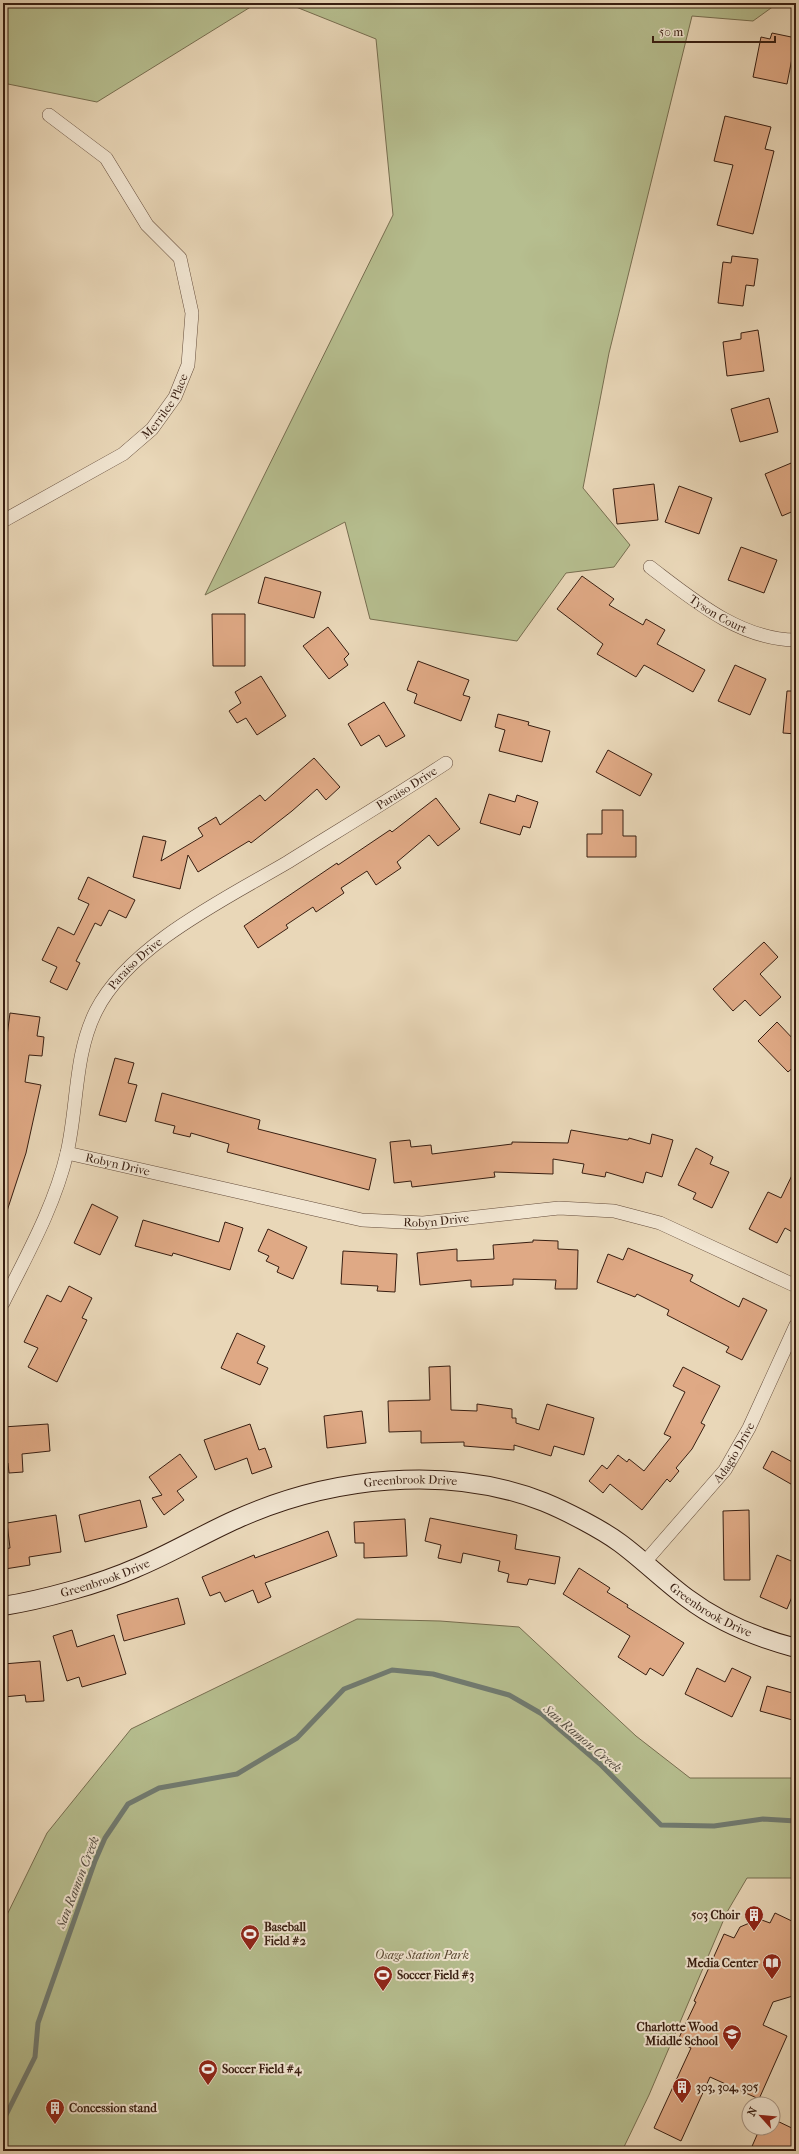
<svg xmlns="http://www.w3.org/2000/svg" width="799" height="2154" font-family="'IM FELL French Canon',serif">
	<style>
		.green { fill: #b6be8f; stroke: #776e50 }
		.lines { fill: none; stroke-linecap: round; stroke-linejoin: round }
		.stream { stroke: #717b71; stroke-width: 5 }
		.building { fill: #dfa985; stroke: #381e11 }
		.street-casing { stroke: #644c3b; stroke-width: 14 }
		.secondary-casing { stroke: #381e11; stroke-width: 20 }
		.street { stroke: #f1e5d1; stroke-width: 13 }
		.secondary { stroke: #f1e5d1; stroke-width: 18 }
		.labels { text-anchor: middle; stroke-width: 4; stroke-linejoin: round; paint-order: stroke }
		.street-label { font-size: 12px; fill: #381e11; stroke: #f1e5d1 }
		.poi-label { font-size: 12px; font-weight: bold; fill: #381e11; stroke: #f1e5d1; text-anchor: start }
		.park-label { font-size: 12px; font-style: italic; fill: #584630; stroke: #f1e5d1 }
		.water-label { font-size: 13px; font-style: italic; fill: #544c41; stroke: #f1e5d1 }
	</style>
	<rect width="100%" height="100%" fill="#e9d7b8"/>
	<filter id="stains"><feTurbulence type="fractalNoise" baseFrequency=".005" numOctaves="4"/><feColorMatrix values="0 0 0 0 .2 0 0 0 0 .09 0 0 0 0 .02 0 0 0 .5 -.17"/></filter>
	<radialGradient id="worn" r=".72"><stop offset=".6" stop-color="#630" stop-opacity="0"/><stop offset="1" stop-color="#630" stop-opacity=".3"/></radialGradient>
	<!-- green -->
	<path class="green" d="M3,3H257L97,102L3,83Z
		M286,3H778L753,21L692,16L609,353L583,488L630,545L614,567L566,573L517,641L370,619L345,522L205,595L393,215L376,39Z
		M357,1619L440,1621L519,1627L636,1736L690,1778H796V1878H747L727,1912L649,2095L622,2151H3V1923L47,1833L131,1729Z"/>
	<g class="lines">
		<!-- stream -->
		<path class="stream" d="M3,2121L35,2057L38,2023L95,1861L105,1838L128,1804L159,1788L237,1774L297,1738L344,1689L392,1670L433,1674L509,1695L542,1714L600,1764L661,1825L714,1826L763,1819L796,1821"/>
	</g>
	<!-- building -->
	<path class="building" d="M772,33L796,38L787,84L753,77L761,37L770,39Z
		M725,116L771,127L765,149L774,151L753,234L717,225L733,165L714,161Z
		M732,256L758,259L754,286L746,285L743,306L718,303L723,262L731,263Z
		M758,330L764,371L727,376L723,342L741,339V333Z
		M769,398L778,432L740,442L731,409Z
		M796,461V510L782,516L765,474Z
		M654,484L658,520L617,524L613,489Z
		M679,486L712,498L699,534L665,522Z
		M741,547L777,560L764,593L728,580Z
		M582,576L614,599L609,605L643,625L646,619L665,630L657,644L705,670L693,692L644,665L636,677L597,654L603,644L557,609Z
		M265,577L321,592L314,618L258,603Z
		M212,614H245V666H213Z
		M328,627L349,654L344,659L348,665L329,679L303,646Z
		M418,661L469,680L463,695L470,697L461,721L414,703L417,694L407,690Z
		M735,665L766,679L750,715L718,701Z
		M261,676L286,716L257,735L246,718L237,723L229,711L241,703L235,692Z
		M787,691H796V734L783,733Z
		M384,702L405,736L386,747L379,735L361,746L348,724Z
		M498,714L529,722L528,725L550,731L542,762L499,751L505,730L495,727Z
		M608,750L652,774L640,796L596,772Z
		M314,758L340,787L326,800L317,789L292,811L251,843L249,841L198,872L188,855L180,889L133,877L143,836L166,841L161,861L203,836L198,828L216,817L220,825L260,795L265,801Z
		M489,794L515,802L517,795L538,802L530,828L523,826L520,835L480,823Z
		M436,798L460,829L438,846L429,835L397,862L401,868L376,885L367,871L341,888L344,893L316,912L313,907L286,925L288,928L258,948L244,926L337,863L338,865L390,830L392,832Z
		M602,810H623V836H636V857H587V834H602Z
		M88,877L135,900L126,918L109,910L101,926L95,923L76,961L80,963L67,990L50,982L57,967L42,960L58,927L74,935L89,904L78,899Z
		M764,942L778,957L760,974L781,997L760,1016L745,1000L733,1011L713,989Z
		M10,1013L40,1017L37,1036L44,1037L42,1056L29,1055L25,1082L41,1085L26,1153L6,1214H3V1067Z
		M777,1022L796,1042V1065L788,1072L758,1041Z
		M115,1058L134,1063L128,1083L137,1085L126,1122L99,1115Z
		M162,1093L260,1120L258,1129L376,1159L369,1190L227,1152L229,1144L191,1133L190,1137L173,1133L175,1126L155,1121Z
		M571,1130L628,1140L629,1138L650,1144L652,1134L673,1140L662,1177L646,1172L643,1183L606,1172L605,1177L582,1173L584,1164L553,1159V1174L494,1172L495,1177L412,1187L411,1181L394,1183L390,1142L410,1140L411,1147L431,1145L432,1154L512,1144V1142L568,1143Z
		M696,1148L713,1157L710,1164L729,1172L712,1208L693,1199L696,1193L678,1185Z
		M796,1167V1234L785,1228L777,1243L749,1229L768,1192L781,1198Z
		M92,1204L118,1217L100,1255L74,1243Z
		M143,1220L219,1242L225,1222L243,1228L230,1270L173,1253L172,1256L135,1246Z
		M268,1229L307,1247L293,1279L277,1272L279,1267L266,1261L269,1256L258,1251Z
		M533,1240L558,1241V1249L578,1250L577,1289H555L556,1280L513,1279V1285L471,1287V1280L420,1285L417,1253L457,1249V1261L494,1259L493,1245L533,1242Z
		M628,1248L693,1275L690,1281L739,1307L743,1298L767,1310L742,1360L726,1352L729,1347L667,1315L669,1310L637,1294L635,1297L597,1282L608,1254L623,1260Z
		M343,1251L397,1254L395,1292L377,1291L378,1286L341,1284Z
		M69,1286L92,1298L82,1318L87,1320L57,1382L28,1367L38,1348L24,1342L47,1295L61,1302Z
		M237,1333L265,1346L257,1363L268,1368L260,1385L221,1368Z
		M450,1366L451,1410L477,1411V1404L512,1409V1418H516V1423L539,1430L547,1404L594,1418L584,1455L554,1446L551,1456L514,1445V1450L464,1446V1442L421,1443V1431L389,1432L388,1401L430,1400L429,1367Z
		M683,1367L720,1386L701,1423L705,1425L692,1449L676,1468L679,1471L670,1482L667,1479L642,1510L610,1484L603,1493L589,1481L602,1465L607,1469L618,1455L627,1462L629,1459L644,1471L671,1437L664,1434L685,1392L673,1386Z
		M362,1411L366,1443L327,1448L324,1416Z
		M48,1424L50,1451L22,1454L23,1472L9,1473L8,1463H3V1427Z
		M250,1424L259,1450L265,1448L272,1467L252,1474L247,1458L215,1470L204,1440Z
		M772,1451L796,1464V1487L763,1468Z
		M180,1454L197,1477L177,1491L184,1500L164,1515L152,1498L162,1495L149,1477Z
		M140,1500L147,1527L85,1542L79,1515Z
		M749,1510L750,1580H724L723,1511Z
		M56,1515L61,1552L29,1557L30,1565L5,1569L3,1549L10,1548L7,1523Z
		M430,1518L517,1535L515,1549L560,1557L555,1584L529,1579L527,1585L507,1582L509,1574L498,1571L500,1561L463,1553L461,1563L438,1558L441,1545L425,1541Z
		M405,1519L407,1556L364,1558V1543H355L354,1522Z
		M328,1531L337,1556L265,1583L271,1597L258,1603L253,1590L225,1602L220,1592L210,1596L202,1577L254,1555L255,1558Z
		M777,1555L796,1563V1587L787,1609L760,1597Z
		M579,1568L610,1588L607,1592L628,1605L627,1607L684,1643L663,1676L650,1668L646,1675L618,1657L630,1636L563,1594Z
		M178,1598L185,1624L124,1641L117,1615Z
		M72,1630L77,1647L114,1635L126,1674L82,1687L79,1677L67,1681L53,1636Z
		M40,1661L44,1701L26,1702L25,1695L3,1697V1664Z
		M697,1668L725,1682L732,1668L751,1677L732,1717L685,1694Z
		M767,1686L796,1694V1721L760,1711Z
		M775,1913L796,1923V1995L773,2002L763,2025L787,2036L759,2099L710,2077L681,2141L654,2128L691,2048L677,2042L696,2002L694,2001L724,1934L734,1938L740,1927L759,1919L770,1923Z
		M773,2119L796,2130V2151H750L760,2128H773Z"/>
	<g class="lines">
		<defs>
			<g id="street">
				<path id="s1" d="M3,521L123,454L152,429L175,397L188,365L192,313L180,258L147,225L106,158L49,115"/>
				<path id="s2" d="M650,567C692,599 740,640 796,640"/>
				<path id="s3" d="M67,1153L362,1220L423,1223L559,1208L614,1211L660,1223L796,1286"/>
				<path id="s4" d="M3,1303C27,1255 55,1205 67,1153C78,1105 74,1055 96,1011C129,945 227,898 288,862C341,829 394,797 446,763"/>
				<path id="s5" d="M644,1563L725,1470L749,1428L796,1325"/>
			</g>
			<g id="secondary">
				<path id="s6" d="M3,1606C42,1600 100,1584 136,1568C170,1554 203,1534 237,1519C330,1477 448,1464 544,1502C566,1511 601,1529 620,1543C643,1560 664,1581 687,1598C719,1622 758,1638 796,1648"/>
			</g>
		</defs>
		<!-- street casing -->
		<use href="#street" class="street-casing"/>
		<!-- secondary casing -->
		<use href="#secondary" class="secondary-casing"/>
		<!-- street -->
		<use href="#street" class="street"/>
		<!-- secondary -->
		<use href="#secondary" class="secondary"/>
	</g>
	<!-- icons -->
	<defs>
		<symbol id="building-pin" viewBox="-11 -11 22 30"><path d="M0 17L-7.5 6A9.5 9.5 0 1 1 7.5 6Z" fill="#8f2418" stroke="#f1e5d1"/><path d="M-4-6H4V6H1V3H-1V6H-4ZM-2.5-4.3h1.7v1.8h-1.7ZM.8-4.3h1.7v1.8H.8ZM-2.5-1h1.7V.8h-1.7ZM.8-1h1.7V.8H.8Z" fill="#fff"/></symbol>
		<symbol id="stadium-pin" viewBox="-11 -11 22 30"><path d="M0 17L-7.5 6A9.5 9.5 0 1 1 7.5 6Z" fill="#8f2418" stroke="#f1e5d1"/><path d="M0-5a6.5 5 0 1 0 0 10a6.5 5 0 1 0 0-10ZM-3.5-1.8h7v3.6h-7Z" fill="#fff"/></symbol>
		<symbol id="library-pin" viewBox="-11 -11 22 30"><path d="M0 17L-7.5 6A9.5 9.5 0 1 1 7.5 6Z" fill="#8f2418" stroke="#f1e5d1"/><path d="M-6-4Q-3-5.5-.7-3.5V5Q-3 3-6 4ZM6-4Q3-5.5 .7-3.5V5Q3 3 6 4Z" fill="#fff"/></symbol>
		<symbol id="school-pin" viewBox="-11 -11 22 30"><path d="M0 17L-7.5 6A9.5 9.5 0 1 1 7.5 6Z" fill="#8f2418" stroke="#f1e5d1"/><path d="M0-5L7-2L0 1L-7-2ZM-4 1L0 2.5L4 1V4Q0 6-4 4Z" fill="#fff"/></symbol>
	</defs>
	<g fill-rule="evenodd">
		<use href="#building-pin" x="743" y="1904" width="22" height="30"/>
		<use href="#stadium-pin" x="239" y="1923" width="22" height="30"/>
		<use href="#library-pin" x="761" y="1952" width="22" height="30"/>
		<use href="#stadium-pin" x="372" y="1964" width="22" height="30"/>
		<use href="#school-pin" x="721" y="2023" width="22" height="30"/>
		<use href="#stadium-pin" x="197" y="2058" width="22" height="30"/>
		<use href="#building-pin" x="671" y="2076" width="22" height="30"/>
		<use href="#building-pin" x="44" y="2097" width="22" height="30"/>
	</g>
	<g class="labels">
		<!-- street labels -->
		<g class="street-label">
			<text dy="4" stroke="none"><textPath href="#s1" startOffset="202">Merrilee Place</textPath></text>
			<text dy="4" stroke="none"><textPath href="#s2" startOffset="83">Tyson Court</textPath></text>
			<text dy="4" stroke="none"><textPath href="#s4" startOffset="695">Paraiso Drive</textPath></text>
			<text dy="4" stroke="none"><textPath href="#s4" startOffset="371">Paraiso Drive</textPath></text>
			<text dy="4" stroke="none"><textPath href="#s3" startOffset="52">Robyn Drive</textPath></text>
			<text dy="4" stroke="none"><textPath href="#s3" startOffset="377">Robyn Drive</textPath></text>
			<text dy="4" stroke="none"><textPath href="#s5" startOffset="143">Adagio Drive</textPath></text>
			<text dy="4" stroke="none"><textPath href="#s6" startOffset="430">Greenbrook Drive</textPath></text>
			<text dy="4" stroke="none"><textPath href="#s6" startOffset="106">Greenbrook Drive</textPath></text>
			<text dy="4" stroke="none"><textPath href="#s6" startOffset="766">Greenbrook Drive</textPath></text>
		</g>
		<!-- poi labels -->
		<g class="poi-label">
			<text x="740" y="1919" text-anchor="end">503 Choir</text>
			<text x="264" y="1931">Baseball<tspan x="264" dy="14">Field #2</tspan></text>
			<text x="758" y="1967" text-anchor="end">Media Center</text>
			<text x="397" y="1979">Soccer Field #3</text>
			<text x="718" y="2031" text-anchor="end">Charlotte Wood<tspan x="718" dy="14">Middle School</tspan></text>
			<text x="222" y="2073">Soccer Field #4</text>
			<text x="696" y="2091">303, 304, 305</text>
			<text x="69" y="2112">Concession stand</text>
		</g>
		<!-- park labels -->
		<g class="park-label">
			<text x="422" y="1959">Osage Station Park</text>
		</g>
		<!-- water labels -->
		<g class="water-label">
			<text transform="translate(583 1738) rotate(40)" y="5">San Ramon Creek</text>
			<text transform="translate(77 1882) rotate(-69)" y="5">San Ramon Creek</text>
		</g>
	</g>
	<!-- margin -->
	<rect width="799" height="2154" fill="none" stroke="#e9d7b8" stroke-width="16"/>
	<rect x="4" y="4" width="791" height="2146" fill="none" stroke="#381e11" stroke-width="2"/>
	<rect x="8" y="8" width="783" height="2138" fill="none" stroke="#381e11"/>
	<!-- north arrow -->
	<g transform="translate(761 2116) rotate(297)"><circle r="19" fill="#f1e5d1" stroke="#a79584"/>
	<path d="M0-3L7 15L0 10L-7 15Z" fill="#8f2418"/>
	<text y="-6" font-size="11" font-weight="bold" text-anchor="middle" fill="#381e11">N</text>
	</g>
	<!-- scale -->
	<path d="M653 36v6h122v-6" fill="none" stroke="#381e11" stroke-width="2"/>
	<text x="659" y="36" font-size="12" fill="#381e11" stroke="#f1e5d1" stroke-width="3" paint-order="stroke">50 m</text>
	<rect width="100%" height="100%" filter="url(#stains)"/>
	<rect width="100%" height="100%" fill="url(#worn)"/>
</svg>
